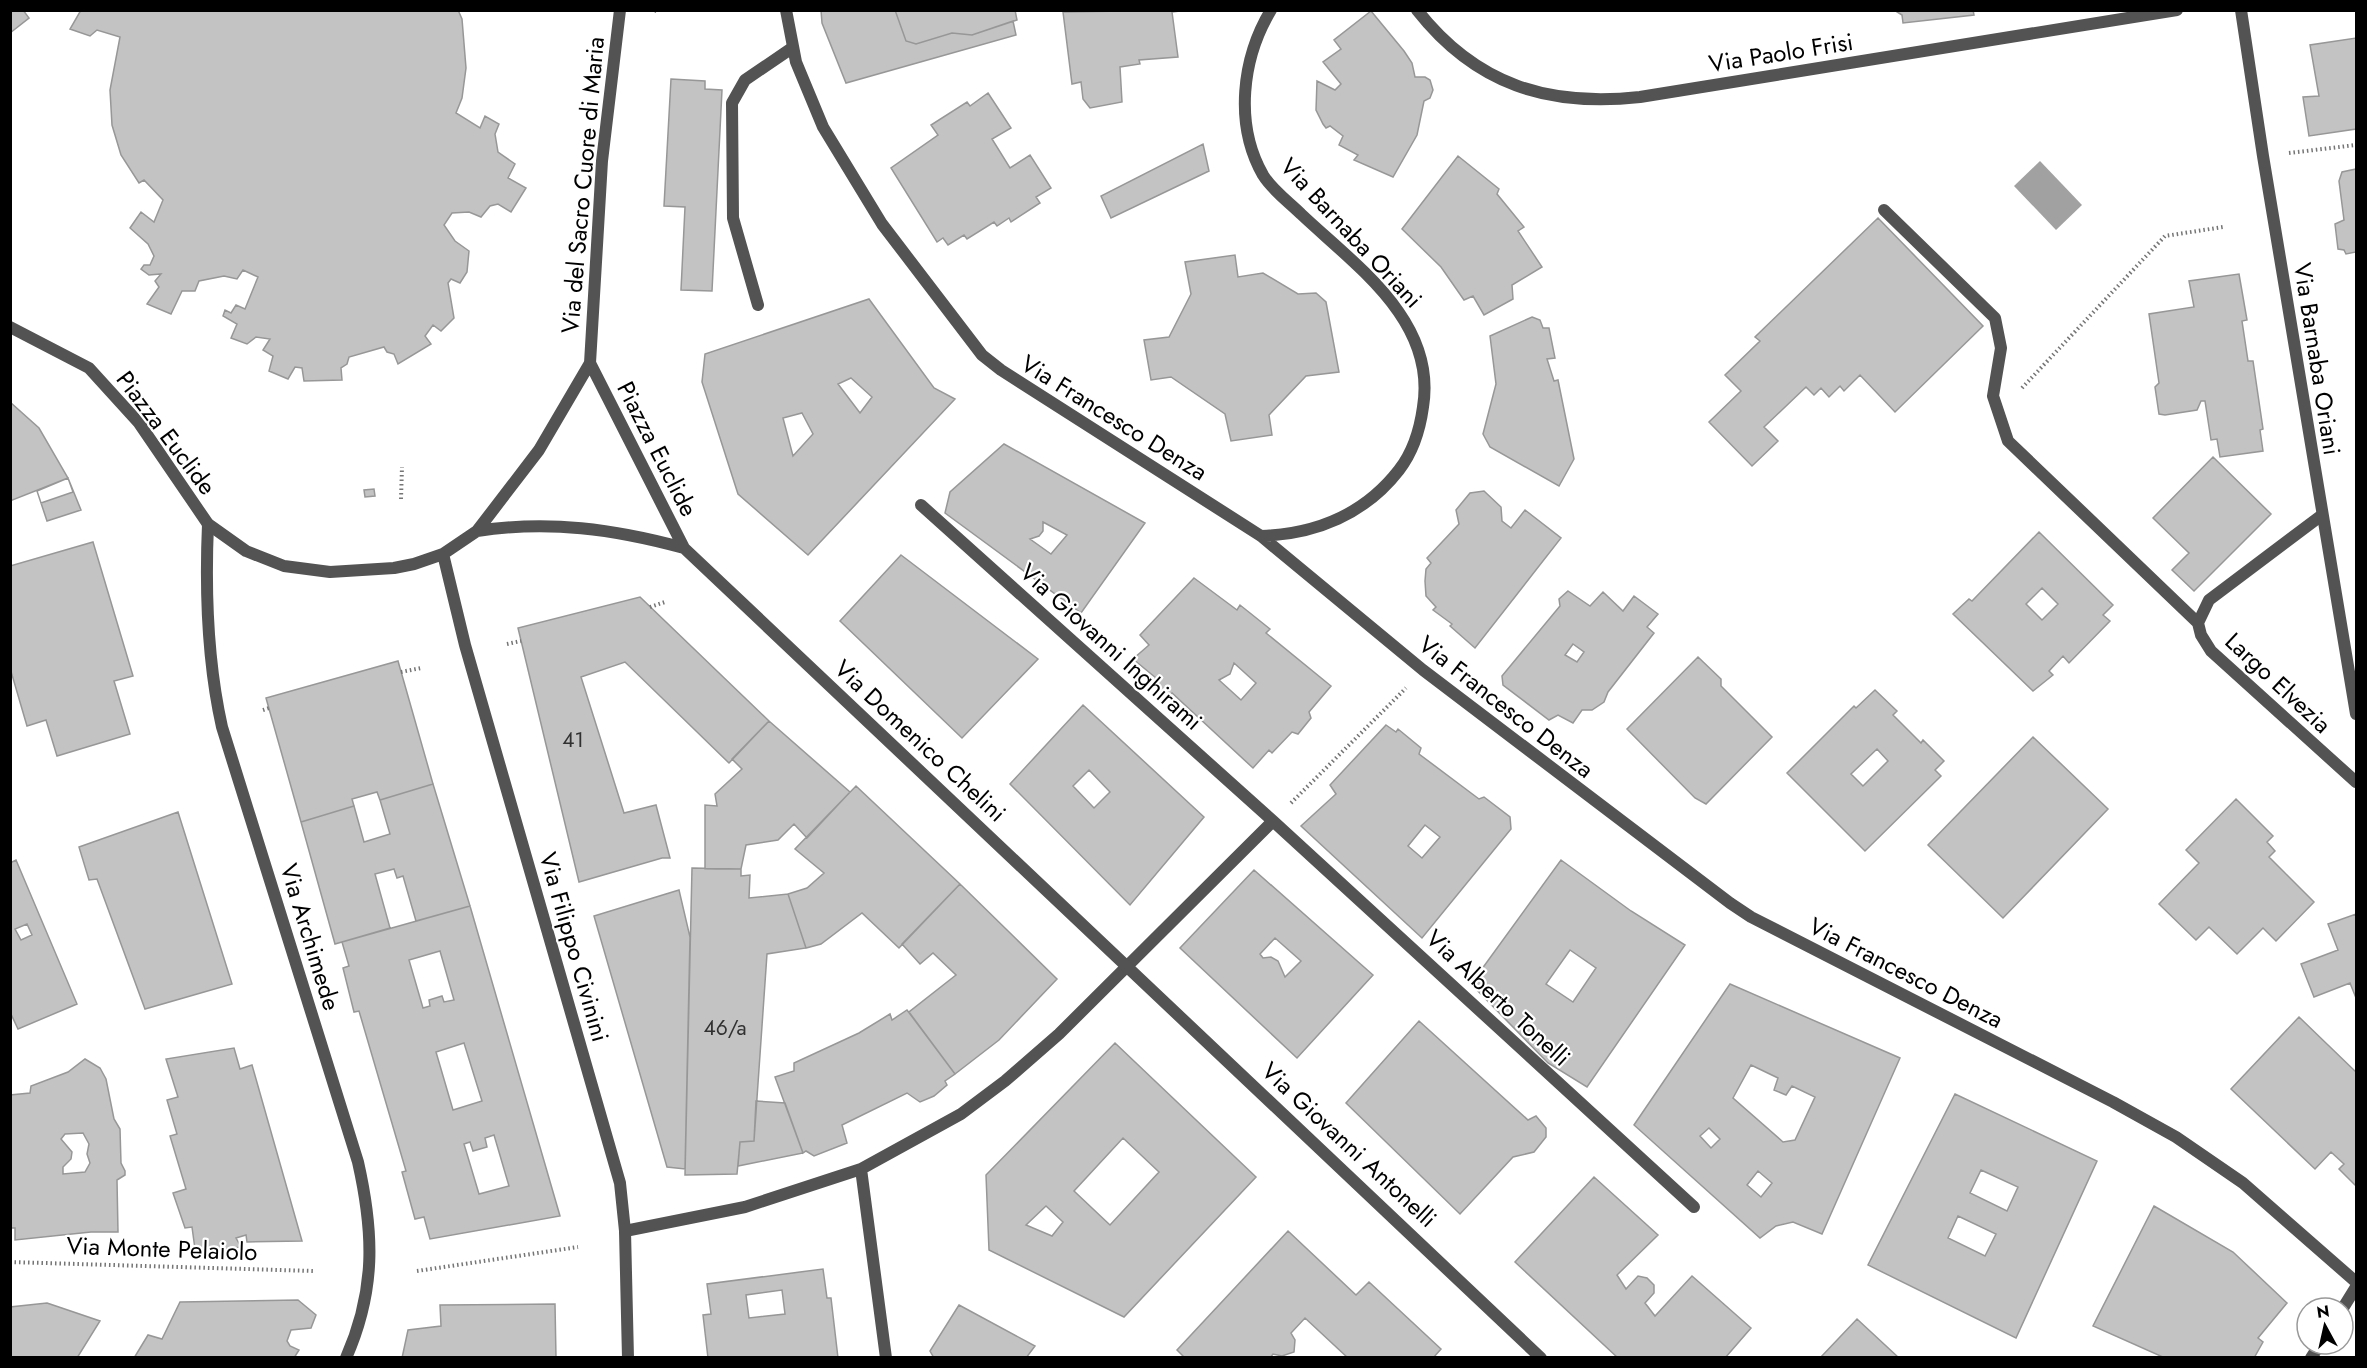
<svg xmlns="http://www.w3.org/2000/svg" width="2367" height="1368" font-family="Jost,sans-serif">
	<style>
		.water { fill: #a1a1a1 }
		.building { fill: #c3c3c3; stroke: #979797; stroke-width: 1.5; fill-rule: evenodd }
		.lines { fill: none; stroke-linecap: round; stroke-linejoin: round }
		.path { stroke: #757575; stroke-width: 4; stroke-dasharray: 1.5 3; stroke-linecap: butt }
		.service { stroke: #535353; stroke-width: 12 }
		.minor { stroke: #535353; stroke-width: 12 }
		.tertiary { stroke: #535353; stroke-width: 12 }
		.labels { text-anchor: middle; stroke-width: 4.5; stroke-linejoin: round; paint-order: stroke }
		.number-label { font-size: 21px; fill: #313131 }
		.street-label { font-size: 24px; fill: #000; stroke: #fff }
	</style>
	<rect width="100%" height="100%" fill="#fff"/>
	<!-- water -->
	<path class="water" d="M2040,161L2082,205L2056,230L2014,186Z"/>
	<!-- building -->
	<path class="building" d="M10,10H23L29,18L10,33Z
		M458,10L462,19L466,68L462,98L456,113L480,128L485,116L499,124L495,134L498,152L515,164L508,178L526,188L511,212L498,204L490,206L481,217L469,212L452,213L444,225L455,241L469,251L467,272L460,283L451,279L448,283L454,318L441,331L433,325L425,336L431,344L398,364L394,354L387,352L384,347L349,357L347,364L341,368L342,380L304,381L302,368L295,367L288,379L269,371L273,356L263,350L270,339L256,337L247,344L231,338L237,324L223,316L225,310L231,313L236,305L245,309L258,277L243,270L237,279L224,276L199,281L195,291H182L171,314L147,304L159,287L155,281L161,274L149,275L141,269L144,265H150L154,256L148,244L130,228L141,212L154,222L163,200L144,180L139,183L121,155L112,125L110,90L120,37L97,30L90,36L70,29L81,10Z
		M821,10H895L906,41L916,44L952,33L972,35L1013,21L1016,35L846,83L822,23Z
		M895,10H1015L1017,20L972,35L952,33L916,44L906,41Z
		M1188,10L1172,12L1178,57L1139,60L1140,64L1120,67L1122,102L1090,108L1083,99L1081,82L1072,84L1063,12Z
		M1894,10H1973L1974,15L1903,23L1902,15Z
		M1371,11L1404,51L1412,63L1415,77H1425L1430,80L1433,90L1430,98L1424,101L1417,135L1393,177L1354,160L1358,155L1339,145L1343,136L1330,126L1326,128L1323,124L1316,110L1317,81L1335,90L1341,84L1323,62L1341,49L1334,40Z
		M2356,38V129L2309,136L2303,97L2319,96L2310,45Z
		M671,79L705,81V89L722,90L712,291L681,290L685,207L664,206Z
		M988,93L1011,128L992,139L1010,168L1030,155L1051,188L1036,197L1040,203L1011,222L1009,218L997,226L994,222L967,239L964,235L948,245L943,238L937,242L891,168L938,135L931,125L967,102L970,106Z
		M1203,144L1209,171L1111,218L1101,196Z
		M1458,156L1499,189L1497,194L1524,227L1518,231L1542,267L1512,285L1513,299L1484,315L1473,296L1464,300L1441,267L1402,229Z
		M2356,169V252L2346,254L2344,250L2338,249L2335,224L2344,220L2339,181L2342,172Z
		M1878,218L1983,326L1895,412L1860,375L1844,391L1840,386L1829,397L1821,388L1814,395L1806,387L1764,427L1778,441L1752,466L1709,422L1741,391L1725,375L1760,341L1755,337Z
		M1235,255L1238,277L1263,273L1298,294L1316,293L1326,302L1339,372L1306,376L1269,415L1272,435L1231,441L1225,414L1171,377L1151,380L1144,340L1169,337L1191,294L1185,262Z
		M2239,274L2247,320L2242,321L2248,361H2253L2263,429L2260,430L2263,451L2220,457L2217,439L2211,440L2205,401H2201L2197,410L2165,415L2159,414L2155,387L2159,383L2149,314L2194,307L2189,281Z
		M869,299L934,388L955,399L808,555L738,494L702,382L705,354ZM851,378L872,397L860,413L838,384ZM802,413L813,434L793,456L783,418Z
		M1532,317L1540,320L1543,328H1549L1555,358L1547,359L1554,381L1558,380L1574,459L1559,486L1490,447L1483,434L1496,384L1490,336Z
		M10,402L39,428L68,478L10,501Z
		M1004,444L1145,523L1081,613L945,513L950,492ZM1043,522L1067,535L1051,554L1030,539L1039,536L1043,531Z
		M2213,457L2271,514L2194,591L2172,570L2189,553L2153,518Z
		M68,478L81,510L47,521L37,491Z
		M68,478L73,492L41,503L37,491Z
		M374,489L375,496L365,497L364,490Z
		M1484,491L1501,507L1502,521L1511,528L1525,510L1561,538L1475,648L1450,626L1452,624L1433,610L1436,607L1426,596L1425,581L1426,569L1431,563L1427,558L1459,524L1456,510L1470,493Z
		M2039,532L2113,605L2103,615L2110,621L2069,663L2063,656L2049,671L2053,675L2033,691L1953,614L1969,599L1972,601ZM2042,588L2058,604L2042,620L2026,604Z
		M93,542L133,676L114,681L130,734L57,756L46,720L27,726L10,668V566Z
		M901,555L1038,659L962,738L840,621Z
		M1194,578L1237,610L1240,605L1270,629L1266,633L1331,686L1309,712L1311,718L1298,734L1292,732L1272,753L1269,750L1253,768L1172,693L1167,697L1151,683L1156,678L1133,659L1149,645L1140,635ZM1234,663L1256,683L1241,700L1219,680L1230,674Z
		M1568,591L1590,606L1603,592L1623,611L1634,596L1658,614L1647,627L1654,633L1608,692L1604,702L1592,710H1582L1573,723L1558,715L1549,720L1503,685L1502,676L1560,606L1559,599ZM1573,644L1584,652L1577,662L1565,655Z
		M640,597L769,721L729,763L625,662L581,677L624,813L656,805L670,858H662L579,882L518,628Z
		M1698,657L1721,679V686L1772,737L1706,804L1695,798L1627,729Z
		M398,661L433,784L380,800L377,792L352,799L354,806L301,822L266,698Z
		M1875,690L1897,711L1893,715L1921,743L1923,740L1944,761L1935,770L1941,776L1865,851L1787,773L1854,706L1856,708ZM1877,749L1888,761L1863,786L1851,774Z
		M1083,705L1204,817L1130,905L1010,784ZM1089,770L1110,792L1094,808L1073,786Z
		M769,721L850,792L807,838L794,824L778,840L746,845L741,869H705V805L717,806L715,794L742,769L732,759Z
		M1386,725L1396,732L1398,729L1421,748L1419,754L1479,799L1484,797L1510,817L1511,829L1422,938L1301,826L1336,794L1330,785ZM1425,825L1440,837L1422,858L1408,846Z
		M2033,737L2108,809L2003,918L1928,845Z
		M433,784L470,906L416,921L403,876L397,878L394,869L375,874L390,928L335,944L301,822L354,806L364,842L390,834L380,800Z
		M856,786L960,884L899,948L862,913L821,944L806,948L788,894L807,888L824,873L795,849Z
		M2236,799L2273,836L2267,842L2275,851L2269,857L2314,902L2276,941L2263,928L2237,954L2209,927L2196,940L2159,904L2199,863L2186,850Z
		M178,812L232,984L145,1009L97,879L89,880L79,847Z
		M16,860L77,1004L18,1029L10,1012V863ZM27,924L32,935L21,940L15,929Z
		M1561,860L1631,911L1685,945L1587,1087L1548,1063L1471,984ZM1570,950L1596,968L1573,1002L1546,984Z
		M692,868L741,869V876L750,875L749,898L788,894L806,948L767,954L754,1141L740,1142L737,1174L685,1175Z
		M1254,870L1373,975L1297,1058L1180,948ZM1275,938L1301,961L1285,977L1278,961L1271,957L1263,958L1260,954Z
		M960,884L1057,979L999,1040L955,1074L909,1012L956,975L933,953L920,964L902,944Z
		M679,890L690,937L685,1169L667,1167L594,916Z
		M470,906L560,1216L430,1239L424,1217L415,1219L402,1172L406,1171L359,1011L354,1012L343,968L349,966L342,942ZM440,951L454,1000L444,1002L442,996L429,1000L430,1006L423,1008L409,960ZM464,1043L482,1101L453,1110L436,1052ZM494,1135L509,1186L479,1194L464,1144L470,1142L473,1151L487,1147L485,1138Z
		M2356,914V998L2350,983L2314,997L2301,964L2338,950L2328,924Z
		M1730,984L1900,1058L1822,1234L1793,1222L1776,1226L1760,1238L1634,1125ZM1751,1065L1778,1078L1774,1090L1786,1095L1792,1086L1815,1097L1795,1140L1783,1142L1733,1098ZM1709,1128L1720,1139L1711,1148L1700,1136ZM1758,1171L1772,1183L1761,1197L1747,1185Z
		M907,1010L955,1074L945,1081L947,1085L934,1096L920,1102L907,1093L842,1125L847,1143L814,1156L806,1151L803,1153L775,1077L794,1071V1063L859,1033L890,1014L892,1020Z
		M2299,1017L2356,1072V1186L2339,1169L2344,1164L2331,1152L2315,1169L2231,1089Z
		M1419,1021L1528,1120L1536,1116L1546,1128V1137L1534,1152L1513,1157L1460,1214L1346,1103Z
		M1115,1043L1256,1177L1124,1317L989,1250L986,1175ZM1123,1138L1159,1172L1110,1225L1074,1191ZM1046,1206L1063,1222L1052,1236L1026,1225Z
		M234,1048L240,1069L252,1065L302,1241L247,1242L246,1235L236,1238L241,1247L221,1250L195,1249L192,1227L185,1228L173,1193L186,1189L170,1136L177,1134L167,1100L178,1097L166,1059Z
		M85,1059L100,1068L106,1079L114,1119L120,1129L121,1163L125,1171V1175L117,1180L118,1232H91L15,1240V1228H10V1095L30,1093L31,1086L68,1072ZM83,1133L89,1144L87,1154L90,1163L85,1172L63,1174V1167L71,1159L72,1152L61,1139L65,1134Z
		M1955,1094L2097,1161L2016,1338L1868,1265ZM1981,1170L2018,1187L2007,1211L1970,1193ZM1958,1216L1996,1234L1985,1256L1948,1238Z
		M756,1101L785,1103L803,1153L738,1166L740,1142L754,1141Z
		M1594,1177L1658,1235L1617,1275L1626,1289L1638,1276L1647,1278L1654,1285V1293L1645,1303L1655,1316L1692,1276L1751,1328L1725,1358H1618L1515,1262Z
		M2154,1206L2233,1252L2287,1303L2258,1338L2263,1342L2254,1358H2165L2093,1326Z
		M1288,1231L1356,1295L1369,1282L1441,1349L1433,1358H1348L1305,1318L1291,1333L1295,1340L1294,1352L1282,1356L1273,1354L1270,1358H1185L1177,1350Z
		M823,1269L827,1298H831L838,1358H708L703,1315L711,1314L707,1284ZM782,1290L785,1314L749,1318L746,1295Z
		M298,1300L316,1315L311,1328L291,1330L287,1341L290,1346L299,1350L294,1358H134L148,1335L162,1339L180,1302Z
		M47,1303L100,1321L77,1358H10V1307Z
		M555,1304L556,1358H402L408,1330L441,1326L440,1305Z
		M959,1305L1035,1346L1026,1358H934L930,1351Z
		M1857,1319L1899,1358H1820Z"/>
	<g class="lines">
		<!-- path -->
		<path class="path" d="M654,12L655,10
			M2289,153L2356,145
			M2022,388L2165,236L2223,227
			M401,499L402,467
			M650,607L665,602
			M507,644L521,641
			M401,672L421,668
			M263,710L269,708
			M1291,803L1406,688
			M10,1262L313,1271
			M417,1271L578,1247"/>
		<!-- service -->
		<path class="service" d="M1884,210L1995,318L2001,348L1993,396L2008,441L2198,623
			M758,305L733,218L732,103L745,80L792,48
			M2322,515L2209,600L2198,623L2201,635L2211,651L2356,782"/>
		<!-- minor -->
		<path class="minor" d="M786,10L796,62L823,127L882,224L982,355L1001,370L1261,536L1423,670L1730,903L1751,917L2113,1102L2176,1137L2243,1183L2356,1282
			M1417,10C1476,85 1548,107 1640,97L2177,10
			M2241,10L2263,156L2356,714
			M921,505L1273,821L1694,1207
			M208,524C205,593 207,660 222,727L358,1162C374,1233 376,1290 346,1358
			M1261,536C1316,534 1365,514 1399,470C1413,452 1420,429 1423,407C1437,321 1356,266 1301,214C1289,202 1272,190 1263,175C1234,124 1242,58 1271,10
			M861,1169L886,1358
			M625,1231L745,1207L861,1169L961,1114L1005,1081L1059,1034L1273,821
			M2343,1308L2356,1287
			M2311,1358L2320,1344"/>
		<!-- tertiary -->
		<path class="tertiary" d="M10,327L89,368L139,423L208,524L246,551L284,566L330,572L394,568L414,564L443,554L477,531L539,450L590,363L602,161L620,10
			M590,363L684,548L1541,1358
			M477,531C549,520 614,529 684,548
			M443,554L465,645L620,1183L625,1231L628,1358"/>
	</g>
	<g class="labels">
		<!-- number labels -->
		<g class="number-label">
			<text x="573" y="747">41</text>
			<text x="725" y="1035">46/a</text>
		</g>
		<!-- street labels -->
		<g class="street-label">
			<text transform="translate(1781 53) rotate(-9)" y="8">Via Paolo Frisi</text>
			<text transform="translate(583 185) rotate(-85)" y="8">Via del Sacro Cuore di Maria</text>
			<text transform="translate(1351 233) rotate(47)" y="8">Via Barnaba Oriani</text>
			<text transform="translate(2317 359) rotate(81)" y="8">Via Barnaba Oriani</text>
			<text transform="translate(1114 418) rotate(32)" y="8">Via Francesco Denza</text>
			<text transform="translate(166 433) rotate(53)" y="8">Piazza Euclide</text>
			<text transform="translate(657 449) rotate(63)" y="8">Piazza Euclide</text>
			<text transform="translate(1111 647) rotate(42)" y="8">Via Giovanni Inghirami</text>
			<text transform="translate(2278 683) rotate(43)" y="8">Largo Elvezia</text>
			<text transform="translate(1506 707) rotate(38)" y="8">Via Francesco Denza</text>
			<text transform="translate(920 741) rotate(43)" y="8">Via Domenico Chelini</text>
			<text transform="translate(310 937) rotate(73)" y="8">Via Archimede</text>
			<text transform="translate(574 947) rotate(74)" y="8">Via Filippo Civinini</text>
			<text transform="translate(1906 973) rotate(27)" y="8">Via Francesco Denza</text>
			<text transform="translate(1498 998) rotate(43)" y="8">Via Alberto Tonelli</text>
			<text transform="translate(1349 1145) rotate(43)" y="8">Via Giovanni Antonelli</text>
			<text transform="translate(162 1249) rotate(2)" y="8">Via Monte Pelaiolo</text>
		</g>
	</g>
	<!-- border -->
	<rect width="2367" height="1368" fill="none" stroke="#000000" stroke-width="24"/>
	<!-- north arrow -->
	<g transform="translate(2325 1326) rotate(352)"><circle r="28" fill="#ffffff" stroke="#999999" stroke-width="1.5"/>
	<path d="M0-4.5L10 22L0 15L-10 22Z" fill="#000000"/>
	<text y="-9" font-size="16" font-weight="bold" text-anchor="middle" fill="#000000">N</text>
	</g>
</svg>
